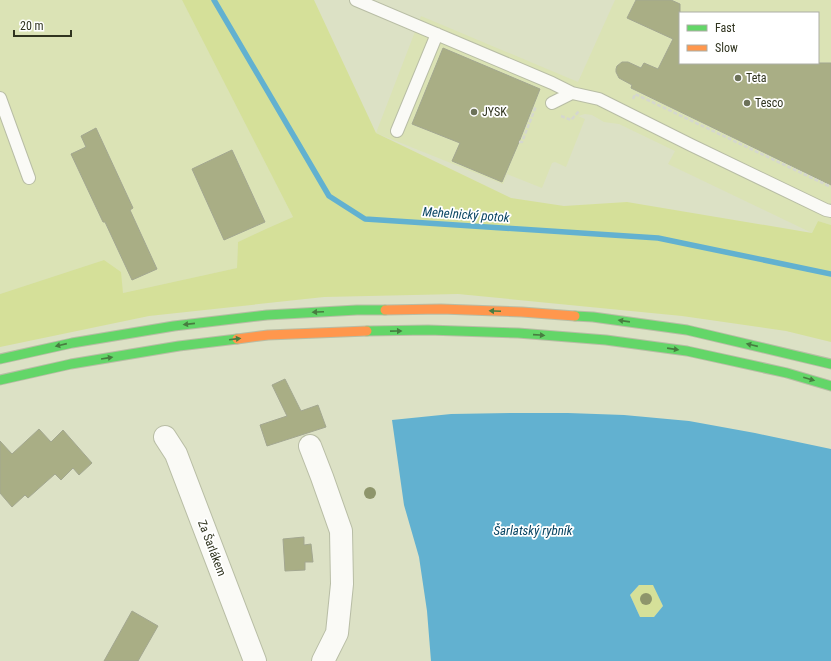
<svg xmlns="http://www.w3.org/2000/svg" width="831" height="661" font-family="'Roboto Condensed',sans-serif">
	<style>
		.built { fill: #dbe3b5; fill-rule: evenodd }
		.green { fill: #d5e099 }
		.water { fill: #62b1d0; fill-rule: evenodd }
		.lines { fill: none; stroke-linecap: round; stroke-linejoin: round }
		.stream { stroke: #62b1d0; stroke-width: 5.5 }
		.building { fill: #a9ae85; stroke: #a3a790 }
		.lane-casing { stroke: #b8bda5; stroke-width: 14 }
		.street-casing { stroke: #b8bda5; stroke-width: 24 }
		.fast-casing { stroke: #b8bda5; stroke-width: 11 }
		.slow-casing { stroke: #b8bda5; stroke-width: 11 }
		.path { stroke: #d5d7ce; stroke-width: 2.5; stroke-dasharray: 4 2; stroke-linecap: butt }
		.lane { stroke: #fafaf6; stroke-width: 12 }
		.street { stroke: #fafaf6; stroke-width: 22 }
		.fast { stroke: #63d668; stroke-width: 9 }
		.slow { stroke: #ff974d; stroke-width: 9 }
		.tree { fill: #8e956b }
		.oneway { fill: #477d40 }
		.poi-dot { fill: #6c7159; stroke: #fff; stroke-width: 1.5 }
		.labels { text-anchor: middle; stroke-width: 3.5; stroke-linejoin: round; paint-order: stroke }
		.poi-label { font-size: 12px; fill: #30341f; stroke: #fff; text-anchor: start }
		.street-label { font-size: 12px; fill: #30341f; stroke: #fff }
		.water-label { font-size: 13px; font-style: italic; fill: #094563; stroke: #fff }
	</style>
	<rect width="100%" height="100%" fill="#dce1c5"/>
	<!-- built -->
	<path class="built" d="M0,0H182L293,217L268,228L238,242L237,268L123,293L104,260L0,294Z
		M615,0H831V225L818,221L812,233L668,164L675,151L619,124L604,122L592,115L585,114L578,116L585,119L566,167L555,162L552,163L542,188L507,174L503,184L376,133L421,16L578,82ZM680,13H818V63H680Z"/>
	<!-- green -->
	<path class="green" d="M182,0H314L376,133L511,198L564,206L627,202L812,233L818,221L831,225V342L786,331L682,316L458,294L324,297L149,316L0,347V294L104,260L121,272L123,293L237,268L238,242L268,228L293,217Z
		M653,584L663,606L654,617H640L630,595L639,585Z"/>
	<!-- water -->
	<path class="water" d="M514,413H568L624,415L689,421L755,433L831,449V661H431L427,611L419,557L404,505L392,420L451,414ZM639,585H653L663,606L654,617H640L630,595Z"/>
	<g class="lines">
		<!-- stream -->
		<path class="stream" d="M214,0L329,196L365,219L658,238L831,274"/>
	</g>
	<!-- building -->
	<path class="building" d="M636,0H671L680,4V63H831V185L631,88L632,85L619,78L616,72V69L617,66L622,62H628L641,68L644,63L658,69L673,39L627,18Z
		M443,48L540,89L519,142L502,182L452,161L460,143L412,124Z
		M96,128L133,208L130,210L157,269L132,280L105,222H103L71,154L86,147L81,136Z
		M232,150L265,222L224,240L192,169Z
		M285,379L301,411L318,405L326,427L267,446L260,425L287,416L272,385Z
		M39,429L51,442L63,430L92,463L79,475L73,468L61,480L55,474L28,498L25,495L12,507L0,493V441L12,454Z
		M304,537V545L311,544L313,562H305V570L285,571L283,539Z
		M132,611L158,626L138,661H104Z"/>
	<g class="lines">
		<defs>
			<path id="lane" d="M356,0L552,83L572,93
				M0,98L29,178
				M552,103L572,93L599,99L691,145L826,210L831,211
				M397,131L437,34"/>
			<path id="street" d="M165,437L176,454L255,661
				M310,446L322,477L341,531L342,584L337,633L323,661"/>
			<path id="fast" d="M575,316L593,317L687,330L831,364
				M367,331L428,330L518,333L606,340L687,351L787,373L831,386
				M0,359L72,343L174,326L267,315L357,310H385
				M0,380L71,364L179,346L237,339"/>
			<path id="slow" d="M385,310L441,309L522,312L575,316
				M237,339L268,335L367,331"/>
		</defs>
		<!-- lane casing -->
		<use href="#lane" class="lane-casing"/>
		<!-- street casing -->
		<use href="#street" class="street-casing"/>
		<!-- fast casing -->
		<use href="#fast" class="fast-casing"/>
		<!-- slow casing -->
		<use href="#slow" class="slow-casing"/>
		<!-- path -->
		<path class="path" d="M633,99L635,94L831,187
			M561,116L571,120L579,111
			M519,142H522L536,106"/>
		<!-- lane -->
		<use href="#lane" class="lane"/>
		<!-- street -->
		<use href="#street" class="street"/>
		<!-- fast -->
		<use href="#fast" class="fast"/>
		<!-- slow -->
		<use href="#slow" class="slow"/>
	</g>
	<!-- trees -->
	<g class="tree">
		<circle cx="370" cy="493" r="6"/>
		<circle cx="646" cy="599" r="6"/>
	</g>
	<!-- one-way arrows -->
	<defs><path id="oneway-solid" d="M-6-.8H1V-3.2L6.5 0L1 3.2V.8H-6Z"/></defs>
	<g class="oneway">
		<use href="#oneway-solid" transform="translate(495 311) rotate(-178)"/>
		<use href="#oneway-solid" transform="translate(318 312) rotate(177)"/>
		<use href="#oneway-solid" transform="translate(624 321) rotate(-172)"/>
		<use href="#oneway-solid" transform="translate(189 324) rotate(174)"/>
		<use href="#oneway-solid" transform="translate(396 331) rotate(-1)"/>
		<use href="#oneway-solid" transform="translate(539 335) rotate(4)"/>
		<use href="#oneway-solid" transform="translate(235 339) rotate(-7)"/>
		<use href="#oneway-solid" transform="translate(61 345) rotate(167)"/>
		<use href="#oneway-solid" transform="translate(752 345) rotate(-167)"/>
		<use href="#oneway-solid" transform="translate(673 349) rotate(8)"/>
		<use href="#oneway-solid" transform="translate(107 358) rotate(-9)"/>
		<use href="#oneway-solid" transform="translate(809 379) rotate(16)"/>
	</g>
	<!-- markers -->
	<g class="poi-dot">
		<circle cx="738" cy="78" r="4"/>
		<circle cx="747" cy="103" r="4"/>
		<circle cx="474" cy="112" r="4"/>
	</g>
	<g class="labels">
		<!-- poi labels -->
		<g class="poi-label">
			<text x="746" y="82">Teta</text>
			<text x="755" y="107">Tesco</text>
			<text x="482" y="116">JYSK</text>
		</g>
		<!-- street labels -->
		<g class="street-label">
			<text transform="translate(212 548) rotate(69)" y="4">Za Šarlákem</text>
		</g>
		<!-- water labels -->
		<g class="water-label">
			<text transform="translate(466 214) rotate(4)" y="5">Mehelnický potok</text>
			<text x="533" y="535">Šarlatský rybník</text>
		</g>
	</g>
	<!-- legend -->
	<rect x="679" y="12" width="140" height="52" fill="#ffffff" stroke="#acaea5"/>
	<rect x="687" y="25" width="20" height="6" fill="#63d668" stroke="#acaea5"/>
	<text x="715" y="32" font-size="12" fill="#30341f">Fast</text>
	<rect x="687" y="45" width="20" height="6" fill="#ff974d" stroke="#acaea5"/>
	<text x="715" y="52" font-size="12" fill="#30341f">Slow</text>
	<!-- scale -->
	<path d="M14 30v6h57v-6" fill="none" stroke="#30341f" stroke-width="2"/>
	<text x="20" y="30" font-size="12" fill="#30341f" stroke="#ffffff" stroke-width="3" paint-order="stroke">20 m</text>
</svg>
